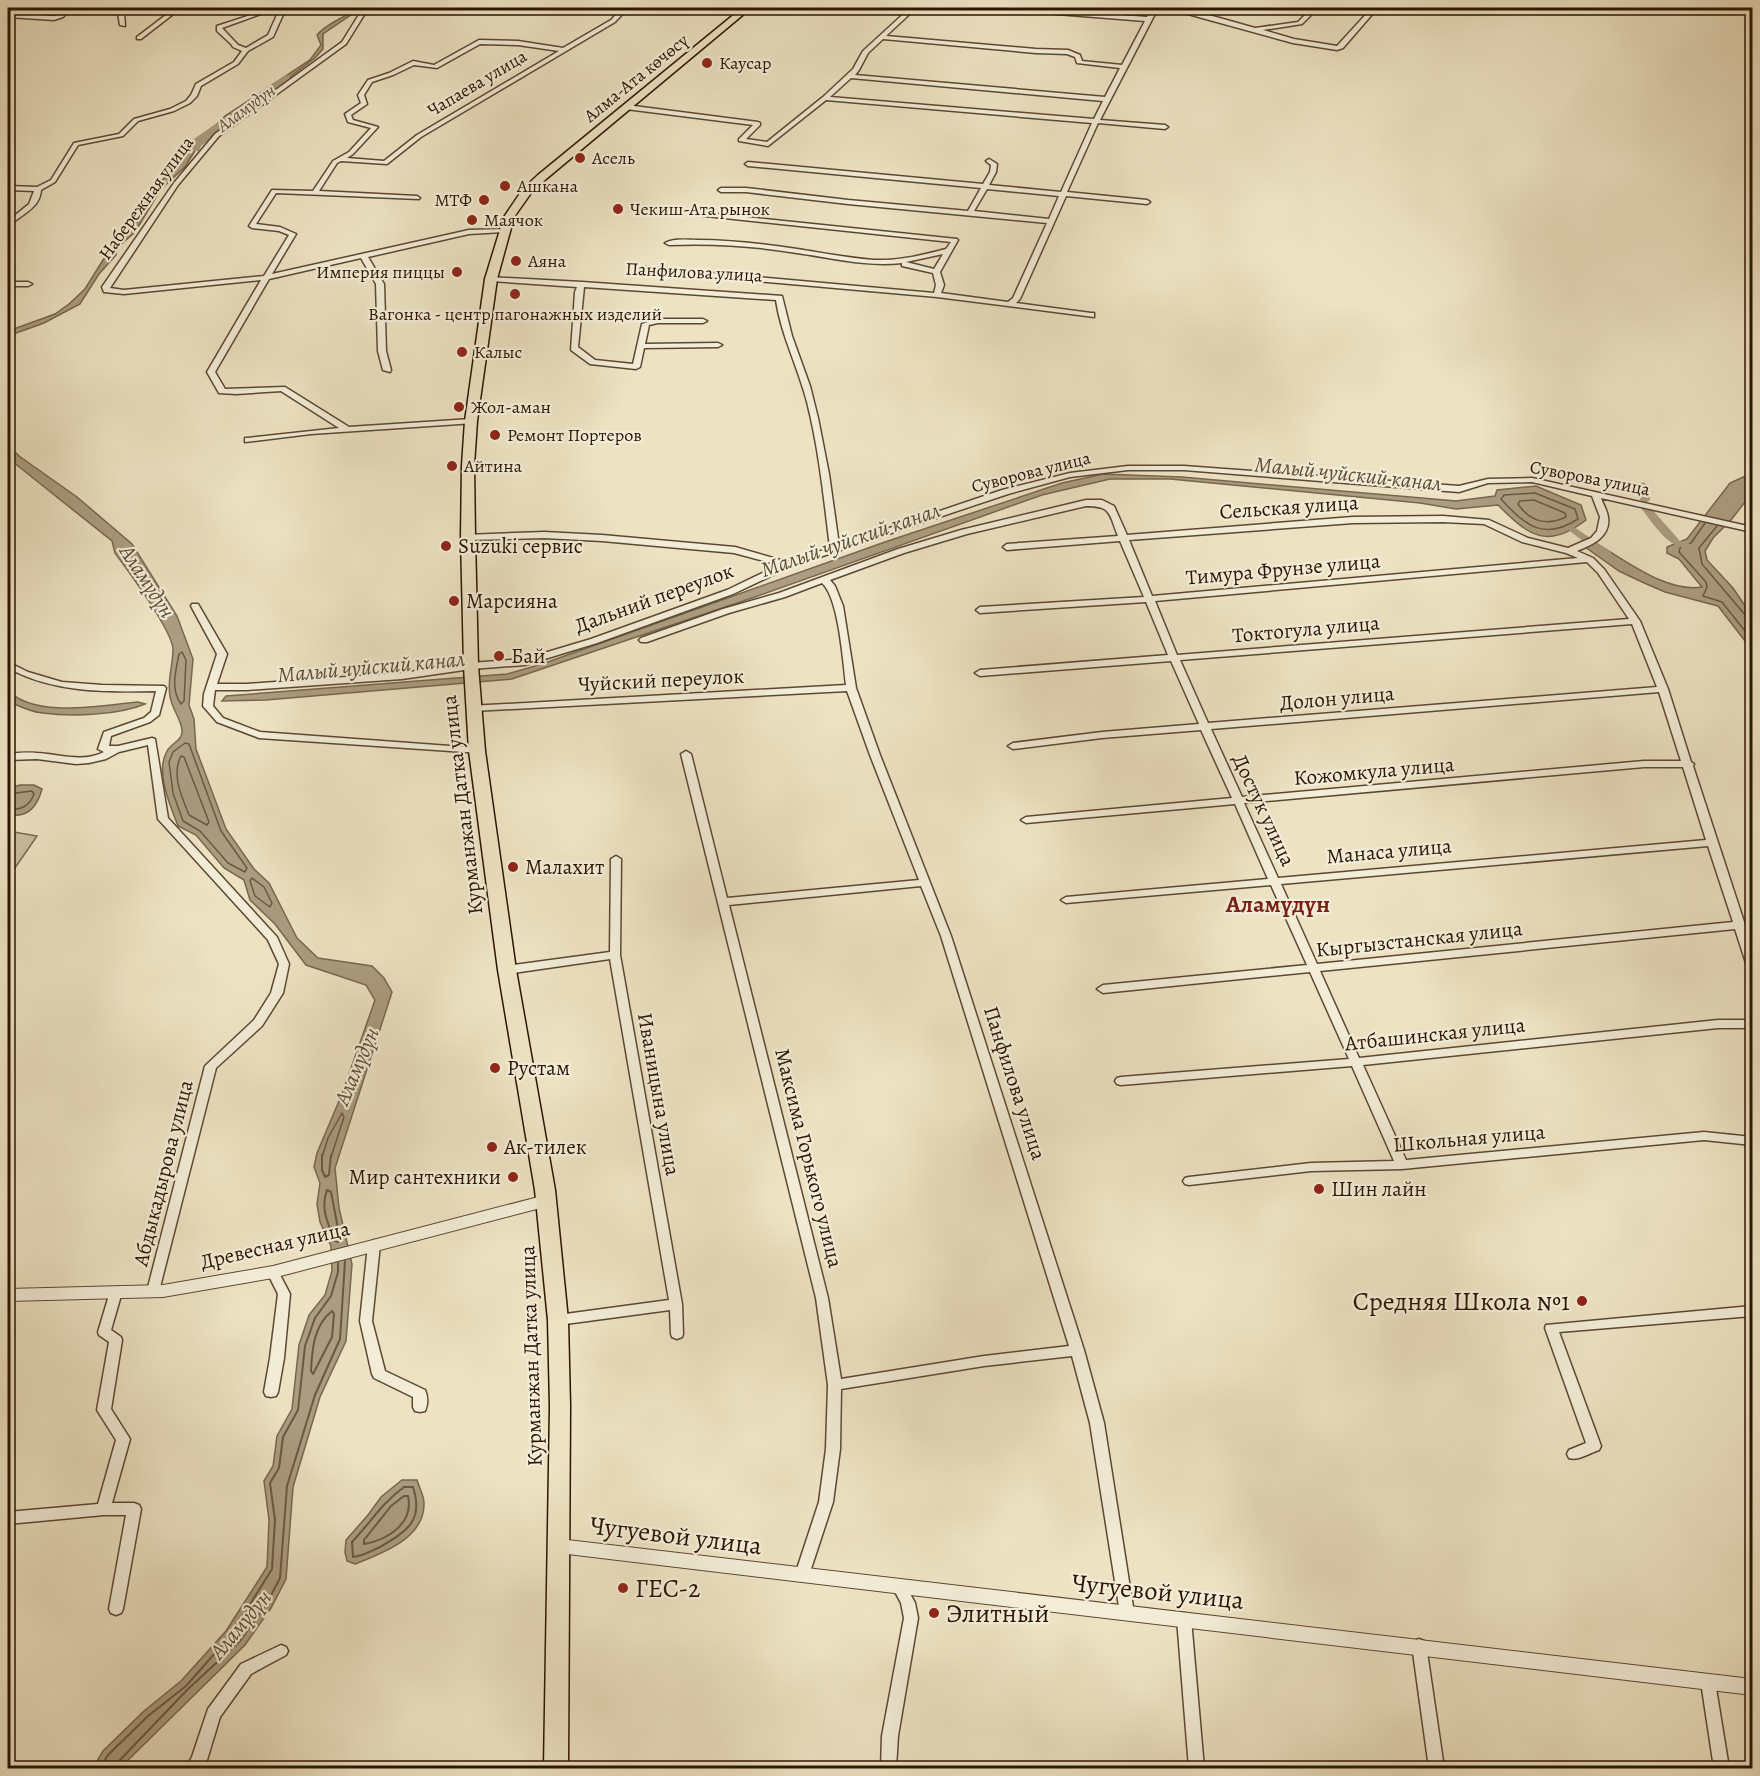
<svg xmlns="http://www.w3.org/2000/svg" width="1760" height="1776" font-family="Alegreya,serif">
	<style>
		.green { fill: #ccc0a2; stroke: #7c6a52; stroke-width: 1.5 }
		.water { fill: #ab9d81; stroke: #78664e; stroke-width: 1.5 }
		.lines { fill: none; stroke-linecap: round; stroke-linejoin: round }
		.shore-far1 { stroke: #6b5841; stroke-width: 1.5 }
		.shore { stroke: #6b5841; stroke-width: 2 }
		.canal { fill: #ab9d81; fill-rule: evenodd }
		.river { fill: #ab9d81; fill-rule: evenodd }
		.minor-casing { stroke: #5c4832; stroke-width: 3 }
		.tertiary-casing { stroke: #5c4832; stroke-width: 2 }
		.primary-casing { stroke: #2b1401; stroke-width: 3 }
		.minor { fill: #f3edd8; fill-rule: evenodd }
		.tertiary { fill: #f3edd8; fill-rule: evenodd }
		.primary { fill: #ede3c3; fill-rule: evenodd }
		.poi-dot { fill: #8f2418; stroke: #f3edd8; stroke-width: 2 }
		.labels { text-anchor: middle; stroke-width: 4.5; stroke-linejoin: round; paint-order: stroke }
		.far-poi-label { font-size: 18px; fill: #2b1401; stroke: #f3edd8; text-anchor: start }
		.far-street-label { font-size: 18px; fill: #2b1401; stroke: #f3edd8 }
		.far-water-label { font-size: 18px; font-style: italic; fill: #5e4b34; stroke: #f3edd8 }
		.street-label { font-size: 21px; fill: #2b1401; stroke: #f3edd8 }
		.poi-label { font-size: 21px; fill: #2b1401; stroke: #f3edd8; text-anchor: start }
		.water-label { font-size: 22px; font-style: italic; fill: #5e4b34; stroke: #f3edd8 }
		.quarter-label { font-size: 24px; font-weight: bold; fill: #7a1f14; stroke: #f3edd8 }
		.near-poi-label { font-size: 26px; fill: #2b1401; stroke: #f3edd8; text-anchor: start }
		.near-street-label { font-size: 26px; fill: #2b1401; stroke: #f3edd8 }
	</style>
	<rect width="100%" height="100%" fill="#ede3c3"/>
	<filter id="stains"><feTurbulence type="fractalNoise" baseFrequency=".00333" numOctaves="4"/><feColorMatrix values="0 0 0 0 .2 0 0 0 0 .09 0 0 0 0 .02 0 0 0 .5 -.17"/></filter>
	<radialGradient id="worn" r=".72"><stop offset=".6" stop-color="#630" stop-opacity="0"/><stop offset="1" stop-color="#630" stop-opacity=".3"/></radialGradient>
	<!-- green -->
	<path class="green" d="M8,831L37,836L8,878Z"/>
	<!-- water -->
	<path class="water" d="M356,8H361L323,34V49L315,58L270,92L242,108L199,144L185,167L161,189L135,232L117,248L116,255L99,274L80,304L44,323L8,336V331L55,314L69,304L85,289L103,260L137,222L140,211L153,189L179,164L186,149L211,130L225,116L310,60L321,45L317,35C328,22 344,19 356,8Z
		M8,445L19,456L77,497L132,544L177,616L193,659L189,705L194,719L196,749L226,829L254,869L269,883L297,938L318,958L372,966L384,978L392,992L335,1168L339,1208L352,1264L346,1341L320,1397L293,1487L286,1579L271,1608L245,1645L120,1768H93L103,1751L144,1711L181,1681L226,1631L267,1567L269,1520L264,1481L273,1466L277,1436L292,1409L299,1345L309,1315L325,1295L332,1271L331,1246L320,1222L317,1204L320,1183L314,1167L317,1153L342,1094L375,1000L366,985L306,965L275,924L250,900L244,880L224,868L196,835L178,826C170,805 155,772 167,751C171,743 183,741 182,730C181,719 171,707 170,696C167,680 173,665 173,650C174,633 127,569 115,553L112,541L8,458Z
		M1752,473V493L1731,520L1713,538L1705,551L1707,560L1733,588L1752,616V650L1718,606L1665,592L1642,582L1619,571L1585,547L1595,543C1626,560 1666,593 1702,587L1679,559L1667,553V547L1687,539L1730,483Z
		M1103,474L1182,477L1456,501L1495,496L1497,490L1536,486L1581,505L1586,520C1547,550 1529,536 1498,505L1456,509L1420,503L1170,479H1110L1042,495L752,598L512,679L266,700L222,701L226,696L507,674L542,664L885,542L1062,483Z
		M8,690C34,719 103,705 138,702L145,704C119,715 72,717 43,713C30,712 19,706 8,701Z
		M20,785H34L42,789C37,807 27,819 8,814L9,788Z
		M402,1480H417C419,1487 424,1496 424,1503C425,1538 383,1553 355,1564L347,1561L345,1552L346,1540L368,1515L381,1497Z"/>
	<g class="lines">
		<!-- shore-far1 -->
		<path class="shore-far1" d="M1535,493L1575,509L1578,519C1544,541 1525,526 1501,499L1504,495Z
			M1534,500L1565,513L1566,517C1547,526 1530,522 1518,504L1520,501Z
			M1705,523L1691,543L1680,548L1679,552L1706,582L1707,587L1703,596L1722,602L1752,640
			M1717,526L1699,548L1702,564L1746,616L1752,618
			M182,652L186,660L184,701L181,704C170,689 176,670 179,654Z
			M185,743L189,744L221,831L247,868L245,872L228,863L200,831L183,821L173,793L169,762L173,752Z
			M181,756L184,757L209,822L207,825L189,815C182,797 171,775 181,756Z
			M8,794L32,791L34,794C29,807 21,810 8,809
			M252,878L264,887L272,903L270,907L255,896L250,881Z
			M322,1157L328,1138L342,1113L344,1117L331,1157"/>
		<!-- shore -->
		<path class="shore" d="M322,1155V1170L325,1177L329,1175L331,1155
			M327,1190L331,1192L340,1239L338,1242L335,1241C328,1224 320,1208 327,1190Z
			M332,1311L334,1314L332,1337L313,1374L311,1371C312,1349 314,1325 332,1311Z
			M404,1487H413C424,1521 407,1531 380,1547C371,1551 363,1556 353,1557L352,1542C370,1523 383,1502 404,1487Z
			M404,1496H408C414,1523 388,1540 364,1544V1540L391,1506Z
			M100,1768L108,1755L148,1716L186,1686L231,1635L272,1569L275,1520L270,1483L279,1468L283,1437L298,1410L305,1346L315,1318L331,1296L338,1272V1263
			M116,1768L118,1762L188,1689L240,1641L266,1605L280,1578L287,1486L315,1395L340,1339L345,1261"/>
		<!-- canal -->
		<path class="canal" d="M1643,482L1648,485L1650,500L1645,503L1640,500L1638,485Z
			M1646,505L1649,506L1680,541L1694,545V549C1671,552 1654,525 1641,508Z
			M1574,527L1611,552V556H1603L1571,532L1569,530Z"/>
		<!-- river -->
		<path class="river" d="M286,75L290,76V82L201,146L199,151H189L188,148L191,141Z"/>
		<defs>
			<path id="minor" d="M66,8H72L63,17L54,20L8,17V13L54,16L59,15Z
				M113,8H119L124,13L125,26L120,25L118,13Z
				M175,8H181L141,39H137V37Z
				M280,8H286L273,37L248,51L238,64L201,86L197,96L190,103L174,111L138,121L123,136L78,145L55,182L41,190C40,208 22,214 10,225L8,226V221L29,204L34,191L8,190V186L37,187L51,180L74,143L119,134L134,119L170,109L186,101L191,95L196,84L234,62L242,51L233,47L231,44L217,31V26L266,10V12L222,28L238,45L246,48L268,35Z
				M366,8H372L364,15L346,44L219,136L178,185L110,288L124,290L264,276L289,235L279,231L252,228L249,226L272,190L313,191L333,161L349,152L371,128L348,122L345,114L361,103L358,95L368,80L389,73L413,61L434,65L479,40L518,41L563,48L611,20L622,8H628L615,22L421,137L387,164L341,161L337,163L319,191L417,196L420,198L419,199L276,193L256,224L280,227L296,234L272,274L469,230L506,229V231L504,232L469,234L368,257L384,284L386,351L391,370L390,372L383,370L378,351L376,284L361,258L269,279L215,372L225,389L285,387L349,427L471,419L475,421L474,423L311,434L245,442V438H248L339,428L281,391L236,394L219,393L207,372L261,280L124,294L104,292L102,287L174,183L215,134L342,42L360,13ZM480,44L518,45L559,51L417,135L384,161L347,158L353,154L378,127L353,120L351,115L367,104L364,95L372,82L393,75L414,65L437,68Z
				M910,8H916L886,36L1036,49L1068,50L1080,55L1082,61L1122,65L1145,21L1007,10L1004,8H1023L1147,17L1152,8H1158L1100,120L1165,125L1168,127L1165,129L1098,123L1067,192L1147,200L1150,202L1147,204L1066,196L1020,299L1016,303L1091,313H1094V317L937,297L642,271L641,269L645,267L934,293L936,285L933,273L902,266V263C867,267 832,258 797,253C755,246 712,243 669,245L665,243C674,238 687,240 697,240C730,240 764,244 797,249C823,253 848,258 874,260C899,261 923,255 946,249L951,242L696,215V213L698,212L957,239L958,240L940,272L944,285L941,293L1008,302L1013,298L1047,223L848,204L746,192H721L718,190L721,188H746L848,200L968,211L981,188L748,166L745,164L748,162L983,184L990,172L991,165L986,161L989,159L997,164L996,172L989,185L1061,192L1092,123L826,100L768,146L739,141V139L753,125L626,109L623,107L626,105L758,122L760,123V125L746,139L767,142L823,97L853,69L863,51ZM883,39L1036,53L1067,54L1075,57L1077,63L1120,68L1105,97L855,75L859,70L868,53ZM851,78L1103,101L1094,119L830,97ZM987,189L1059,196L1049,219L974,211ZM943,254L934,269L906,262Z
				M1166,8L1186,9L1194,8L1191,10L1255,28L1298,22L1312,8H1318L1302,24L1263,30L1294,39L1337,46L1369,11L1368,8H1374L1375,11L1343,48L1337,50L1293,43Z
				M488,277L582,282L782,296L792,336L810,386L818,418L829,474L839,545L1002,490L1070,473L1128,466H1184L1459,486L1488,479L1532,478L1752,527V532L1601,498C1603,504 1607,510 1608,517C1611,537 1592,545 1577,551L1593,558L1604,569L1640,621L1668,689L1691,762L1694,764L1693,766L1745,925L1752,951V969L1748,968L1747,966L1735,929L1320,971L1359,1058L1718,1020H1752V1028H1718L1363,1065L1406,1160L1704,1132L1752,1137V1145L1704,1140L1402,1169L1311,1171L1189,1185L1185,1184L1183,1181L1185,1178L1189,1177L1311,1163L1394,1161L1352,1066L1121,1085L1117,1084L1115,1081L1117,1078L1121,1077L1349,1059L1310,972L1103,993L1097,989L1103,985L1307,965L1271,885L1066,903L1061,900L1066,897L1268,879L1235,804L1026,823L1021,820L1026,817L1232,798L1201,730L1102,738L1013,749L1008,746L1013,743L1102,732L1199,724L1171,661L980,676L975,673L980,670L1168,655L1146,602L980,613L976,610L980,607L1144,597L1120,541L1007,550L1003,547L1007,544L1118,536C1109,514 1112,506 1086,506L967,534L904,553L830,580L835,586L843,606L856,688L880,755L951,936L1084,1350L1104,1423L1134,1613L1132,1617L1127,1619L1122,1617L1120,1613L1090,1423L1072,1356L984,1366L841,1389L840,1449L833,1502L809,1575L807,1579L802,1581L797,1579L795,1575L819,1502L826,1449L828,1385L816,1298L681,754L686,751L691,754L727,898L919,880L870,755L847,691L473,711L468,708L470,706L846,685C843,662 839,598 822,583L785,597L729,613L647,642H641L639,640L641,638L723,609L779,593L898,549L961,530L1086,500H1102L1114,506L1127,535L1353,517L1443,516L1489,520L1528,538L1568,548L1591,538L1597,531L1600,517L1592,496L1532,482L1488,483L1459,492L1184,470H1128L1070,477L1008,494L790,567L733,594L597,643L525,665L471,669L402,679L247,690H215L213,706L223,718L260,732L477,748L482,751L480,753L259,738L217,722L203,706L204,694L217,654L191,606L192,604H198L227,654L217,684H247L402,673L471,663L524,659L591,639L727,590L779,565L734,553L602,541L544,538L468,540L464,537L465,535L544,532L602,535L735,547L787,562L830,548C824,499 819,449 807,402C798,367 781,335 776,300L584,287L578,347L595,360L633,364L642,324L658,319H703L707,321L703,323H658L649,325L645,344L718,343L722,345L718,347L644,348L640,367L636,369L590,364L571,350L575,292L577,287L491,281H488ZM1443,522L1484,524L1522,542L1566,553L1578,558L1152,596L1129,540L1353,523ZM1587,562L1598,573L1629,619L1177,655L1155,601ZM1632,624L1657,687L1208,723L1180,660ZM1659,692L1681,761H1644L1242,797L1211,729ZM1644,767H1683L1706,840L1278,878L1244,803ZM1708,846L1733,922L1317,964L1281,884ZM921,886L941,936L1069,1346L984,1356L841,1379L828,1298L729,905Z
				M8,282H28L32,284L28,286H8Z
				M8,662L28,672L62,682L102,685L164,686L166,688L159,715L150,722L111,736L109,746H118L152,738L155,739L168,818L277,937L289,964L283,993L262,1026L216,1068L159,1291L157,1294L153,1296L149,1294L147,1291L205,1066L254,1020L271,993L279,964L268,940L158,819L148,745L119,752L106,759L89,763L76,764L37,759L8,760V754C17,753 27,752 37,753C59,754 83,763 104,752L98,749L104,732L144,718L151,712L156,691C105,692 54,693 8,668Z
				M616,856L621,859L620,955L682,1304L683,1334L682,1337L677,1339L672,1337L671,1334L670,1310L558,1325L553,1323L552,1320L553,1317L558,1315L669,1300L610,959L507,974L502,970L507,966L610,952L611,859Z
				M374,1240L378,1242L380,1245L372,1321L385,1371L425,1390C428,1396 428,1405 425,1411L420,1412L415,1411L413,1407V1397L374,1378L372,1374L360,1321L368,1245L370,1242Z
				M273,1267L277,1269L290,1294L284,1358L278,1392L276,1396L271,1397L266,1396L264,1392L270,1358L278,1294L267,1272L269,1269Z
				M116,1287L120,1289L122,1292L111,1330L121,1337L122,1340L111,1409L130,1439L112,1503H134L139,1505L141,1509L123,1609L121,1613L116,1615L111,1613L109,1609L126,1515H104L8,1524V1512L98,1504L116,1440L97,1410L109,1342L99,1335L98,1332L110,1292L112,1289Z
				M1752,1306V1316L1559,1332L1601,1446L1599,1450C1590,1453 1578,1461 1569,1458L1567,1454L1569,1450L1586,1443L1545,1328L1546,1325Z
				M899,1580L904,1582L915,1603L918,1618L898,1736L896,1768H881L882,1736L904,1618L901,1603L892,1586L894,1582Z
				M1184,1613L1189,1615L1191,1619L1204,1768H1189L1177,1619L1179,1615Z
				M1419,1639L1424,1641L1426,1645L1444,1768H1429L1412,1645L1414,1641Z
				M281,1645L286,1647L288,1651L286,1655L251,1674L220,1717L207,1760L202,1768H186L192,1757L208,1709L241,1664Z
				M1708,1676L1713,1677L1715,1682L1729,1768H1714L1701,1682L1703,1677Z"/>
			<path id="tertiary" d="M546,1195L552,1197L554,1201L552,1205L273,1278L163,1297L8,1301V1289L163,1285L273,1266Z
				M559,1539L1752,1679V1695L559,1553L553,1551L550,1546L553,1541Z"/>
			<path id="primary" d="M742,8H751L546,179L531,193L514,217L497,279L477,421L474,465L475,537L478,666L485,751L516,970L555,1190L568,1320L570,1406L568,1768H544L550,1406L548,1320L535,1190L498,970L469,751L464,666L461,537L462,465L465,421L485,279L504,217L523,189L538,175Z"/>
		</defs>
		<!-- minor casing -->
		<use href="#minor" class="minor-casing"/>
		<!-- tertiary casing -->
		<use href="#tertiary" class="tertiary-casing"/>
		<!-- primary casing -->
		<use href="#primary" class="primary-casing"/>
		<!-- minor -->
		<use href="#minor" class="minor"/>
		<!-- tertiary -->
		<use href="#tertiary" class="tertiary"/>
		<!-- primary -->
		<use href="#primary" class="primary"/>
	</g>
	<!-- markers -->
	<g class="poi-dot">
		<circle cx="707" cy="63" r="6"/>
		<circle cx="580" cy="158" r="6"/>
		<circle cx="505" cy="186" r="6"/>
		<circle cx="484" cy="200" r="6"/>
		<circle cx="618" cy="209" r="6"/>
		<circle cx="472" cy="220" r="6"/>
		<circle cx="516" cy="261" r="6"/>
		<circle cx="457" cy="272" r="6"/>
		<circle cx="515" cy="294" r="6"/>
		<circle cx="462" cy="352" r="6"/>
		<circle cx="459" cy="407" r="6"/>
		<circle cx="495" cy="435" r="6"/>
		<circle cx="452" cy="466" r="6"/>
		<circle cx="446" cy="546" r="6"/>
		<circle cx="454" cy="601" r="6"/>
		<circle cx="499" cy="656" r="6"/>
		<circle cx="513" cy="867" r="6"/>
		<circle cx="495" cy="1068" r="6"/>
		<circle cx="492" cy="1147" r="6"/>
		<circle cx="513" cy="1177" r="6"/>
		<circle cx="1319" cy="1189" r="6"/>
		<circle cx="1582" cy="1301" r="6"/>
		<circle cx="623" cy="1588" r="6"/>
		<circle cx="934" cy="1613" r="6"/>
	</g>
	<g class="labels">
		<!-- far-poi labels -->
		<g class="far-poi-label">
			<text x="719" y="69">Каусар</text>
			<text x="592" y="164">Асель</text>
			<text x="517" y="192">Ашкана</text>
			<text x="472" y="206" text-anchor="end">МТФ</text>
			<text x="630" y="215">Чекиш-Ата рынок</text>
			<text x="484" y="226">Маячок</text>
			<text x="528" y="267">Аяна</text>
			<text x="445" y="278" text-anchor="end">Империя пиццы</text>
			<text x="515" y="320" text-anchor="middle">Вагонка - центр пагонажных изделий</text>
			<text x="474" y="358">Калыс</text>
			<text x="471" y="413">Жол-аман</text>
			<text x="507" y="441">Ремонт Портеров</text>
			<text x="464" y="472">Айтина</text>
		</g>
		<!-- far-street labels -->
		<g class="far-street-label">
			<text transform="translate(636 78) rotate(-39)" y="6">Алма-Ата көчөсү</text>
			<text transform="translate(477 83) rotate(-31)" y="6">Чапаева улица</text>
			<text transform="translate(146 198) rotate(-54)" y="6">Набережная улица</text>
			<text transform="translate(694 272) rotate(3)" y="6">Панфилова улица</text>
			<text transform="translate(1031 472) rotate(-14)" y="6">Суворова улица</text>
			<text transform="translate(1590 478) rotate(11)" y="6">Суворова улица</text>
		</g>
		<!-- far-water labels -->
		<g class="far-water-label">
			<text transform="translate(246 108) rotate(-36)" y="6">Аламүдүн</text>
		</g>
		<!-- street labels -->
		<g class="street-label">
			<text transform="translate(1289 507) rotate(-4)" y="7">Сельская улица</text>
			<text transform="translate(1283 569) rotate(-5)" y="7">Тимура Фрунзе улица</text>
			<text transform="translate(654 598) rotate(-20)" y="7">Дальний переулок</text>
			<text transform="translate(1306 629) rotate(-5)" y="7">Токтогула улица</text>
			<text transform="translate(661 680) rotate(-3)" y="7">Чуйский переулок</text>
			<text transform="translate(1337 698) rotate(-5)" y="7">Долон улица</text>
			<text transform="translate(1374 771) rotate(-5)" y="7">Кожомкула улица</text>
			<text transform="translate(462 805) rotate(-97)" y="7">Курманжан Датка улица</text>
			<text transform="translate(1264 810) rotate(65)" y="7">Достук улица</text>
			<text transform="translate(1389 851) rotate(-5)" y="7">Манаса улица</text>
			<text transform="translate(1419 939) rotate(-6)" y="7">Кыргызстанская улица</text>
			<text transform="translate(1435 1034) rotate(-6)" y="7">Атбашинская улица</text>
			<text transform="translate(1015 1083) rotate(72)" y="7">Панфилова улица</text>
			<text transform="translate(659 1094) rotate(80)" y="7">Иваницына улица</text>
			<text transform="translate(1469 1138) rotate(-5)" y="7">Школьная улица</text>
			<text transform="translate(809 1158) rotate(76)" y="7">Максима Горького улица</text>
			<text transform="translate(163 1173) rotate(-76)" y="7">Абдыкадырова улица</text>
			<text transform="translate(275 1245) rotate(-13)" y="7">Древесная улица</text>
			<text transform="translate(531 1356) rotate(-92)" y="7">Курманжан Датка улица</text>
		</g>
		<!-- poi labels -->
		<g class="poi-label">
			<text x="458" y="553">Suzuki сервис</text>
			<text x="466" y="608">Марсияна</text>
			<text x="511" y="663">Бай</text>
			<text x="525" y="874">Малахит</text>
			<text x="507" y="1075">Рустам</text>
			<text x="504" y="1154">Ак-тилек</text>
			<text x="501" y="1184" text-anchor="end">Мир сантехники</text>
			<text x="1331" y="1196">Шин лайн</text>
		</g>
		<!-- water labels -->
		<g class="water-label">
			<text transform="translate(1348 473) rotate(6)" y="8">Малый чуйский канал</text>
			<text transform="translate(850 539) rotate(-19)" y="8">Малый чуйский канал</text>
			<text transform="translate(148 581) rotate(57)" y="8">Аламүдүн</text>
			<text transform="translate(371 666) rotate(-5)" y="8">Малый чуйский канал</text>
			<text transform="translate(356 1066) rotate(-67)" y="8">Аламүдүн</text>
			<text transform="translate(240 1624) rotate(-50)" y="8">Аламүдүн</text>
		</g>
		<!-- quarter labels -->
		<g class="quarter-label">
			<text x="1278" y="912">Аламүдүн</text>
		</g>
		<!-- near-poi labels -->
		<g class="near-poi-label">
			<text x="1570" y="1310" text-anchor="end">Средняя Школа №1</text>
			<text x="635" y="1597">ГЕС-2</text>
			<text x="946" y="1622">Элитный</text>
		</g>
		<!-- near-street labels -->
		<g class="near-street-label">
			<text transform="translate(676 1535) rotate(7)" y="9">Чугуевой улица</text>
			<text transform="translate(1158 1591) rotate(6)" y="9">Чугуевой улица</text>
		</g>
	</g>
	<!-- margin -->
	<rect width="1760" height="1776" fill="none" stroke="#ede3c3" stroke-width="30"/>
	<rect x="9" y="9" width="1742" height="1758" fill="none" stroke="#2b1401" stroke-width="3"/>
	<rect x="15" y="15" width="1730" height="1746" fill="none" stroke="#2b1401" stroke-width="1.5"/>
	<rect width="100%" height="100%" filter="url(#stains)"/>
	<rect width="100%" height="100%" fill="url(#worn)"/>
</svg>
